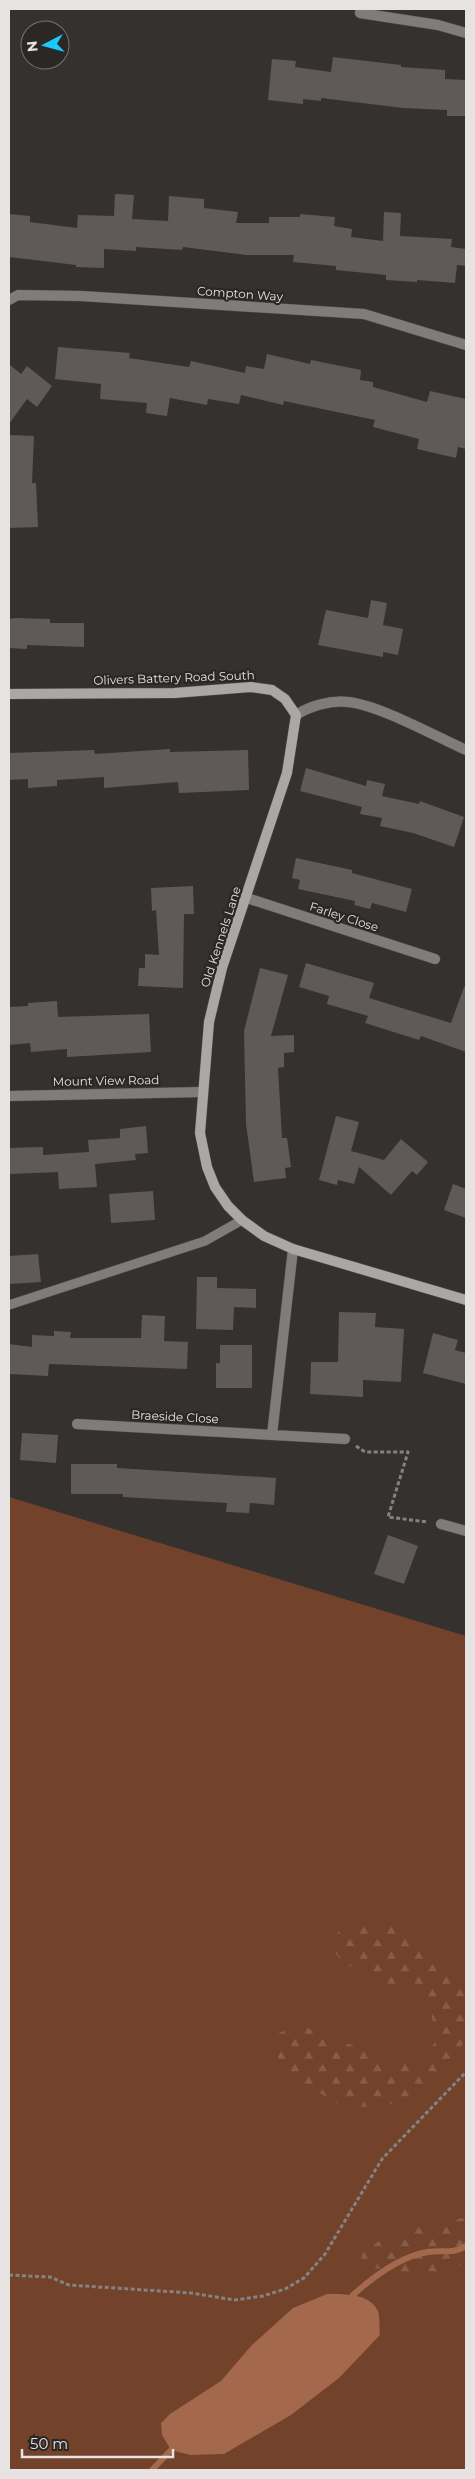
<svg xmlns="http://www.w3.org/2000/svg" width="475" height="2479" font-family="Montserrat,sans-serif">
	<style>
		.green { fill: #72422b }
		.forest { fill: url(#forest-firs) }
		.water { fill: #a4684c }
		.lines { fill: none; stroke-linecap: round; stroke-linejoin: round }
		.stream { stroke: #a4684c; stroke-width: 6 }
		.building { fill: #5f5a57 }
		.lane-casing { stroke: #514d4c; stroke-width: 10 }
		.street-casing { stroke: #514d4c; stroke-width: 11 }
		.secondary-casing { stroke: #514d4c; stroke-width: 11 }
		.path { stroke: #868281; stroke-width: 3; stroke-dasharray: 4 2.5; stroke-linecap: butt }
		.lane { stroke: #7f7d7c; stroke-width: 9 }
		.street { stroke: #7f7d7c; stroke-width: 10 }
		.secondary { stroke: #aba7a5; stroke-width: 10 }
		.labels { text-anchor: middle; stroke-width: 4.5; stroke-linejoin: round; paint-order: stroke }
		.street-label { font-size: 12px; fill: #e6e3e2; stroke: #2b2725 }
	</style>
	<defs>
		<pattern id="forest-firs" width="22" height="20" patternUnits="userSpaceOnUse" patternTransform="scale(1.25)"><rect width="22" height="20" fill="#72422b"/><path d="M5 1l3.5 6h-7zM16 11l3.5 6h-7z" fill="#865d49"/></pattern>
	</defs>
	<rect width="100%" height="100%" fill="#35312f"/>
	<!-- green -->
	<path class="green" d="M9,1497L466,1636V2470H9Z"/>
	<!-- forest -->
	<path class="forest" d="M381,1922L413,1937L440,1956L462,1983L466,2003V2030L465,2040L455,2058L412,2094L382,2108L340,2105L298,2080L278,2058L279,2033L298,2024L398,2063C422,2065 428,2055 438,2036L430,2012L407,1991L373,1978L342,1962L329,1944L343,1926Z
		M466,2216V2262L447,2273L415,2274L361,2266L362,2253L382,2239L410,2227H439Z"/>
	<!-- water -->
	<path class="water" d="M327,2294C343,2294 370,2293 378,2311C380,2317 379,2328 380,2335L339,2378L291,2415L224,2454L190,2455L171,2450L162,2435L161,2423L170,2414L221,2381L251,2346L293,2308Z"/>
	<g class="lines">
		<!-- stream -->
		<path class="stream" d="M353,2295C373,2277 401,2256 428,2252C442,2250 454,2254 466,2246
			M152,2470L171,2450"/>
	</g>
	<!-- building -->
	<path class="building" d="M333,57L401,65V67L445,70V79L466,80V116H447V110L403,108L321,98V101L303,99V104L268,100L272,59L296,61L295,67L331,72Z
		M115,194L134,195L132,219L168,221L169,196L204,199V208L238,212L236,223H269V217H300V214L335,217L334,226L352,229L351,237L383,241L384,212L401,213L400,236L452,239L451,247L466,249V266L457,265L455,283L417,280V282L386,280V275L336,270V266L293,262L294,255H247L183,247L182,250L136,247V251L104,249V268L76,267V265L9,257V214L30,216V222L77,228L78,215L114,216Z
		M58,347L130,353L129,358L189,367L191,361L245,373L246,366L264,369L267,354L310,364L311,360L361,370L360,380L373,382V387L427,402L430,391L466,399V449L458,447L456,458L417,449L419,439L373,427L375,420L284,401L283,405L241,395L239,404L208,399L207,405L170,398L167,416L146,413L147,403L100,399L101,384L55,379Z
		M9,364L21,374L27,366L52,386L37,407L27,399L9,424Z
		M9,435L34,436L32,483H36L38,527L9,528Z
		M371,600L387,603L383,625L403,629L398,655L383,652V657L318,645L326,610L368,618Z
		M15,618L50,619V623H84V647L27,645V649L9,648V619Z
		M170,749V752L248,750L249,790L179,793L178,782L104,788V777L57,780V786L28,788V779L9,780V753L94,750L95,754Z
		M306,768L366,786L367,780L385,784L382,796L419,804L420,801L464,817L454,847L413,833L380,826L382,818L360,814L362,807L300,791Z
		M296,858L352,870V873L412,889L406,912L372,903L370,909L354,905L355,901L298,889L300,880L292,878Z
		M193,886L194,914H184L183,988L138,986L139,968H145V954L159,955L156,910L152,911L151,888Z
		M306,963L374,983L369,998L451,1023L464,987H466V1052L421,1036L419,1040L365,1023L368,1016L327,1004L329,996L299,987Z
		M260,968L288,975L271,1036L294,1035V1052L284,1053V1067L278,1068L282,1138H287L291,1167L285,1168L286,1178L254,1182L246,1124L244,1031Z
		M57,1001L58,1017L149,1014L151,1052L67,1057V1049L31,1052L30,1043L9,1045V1007L28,1006V1003Z
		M336,1116L359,1122L351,1151L384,1160L401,1139L428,1162L417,1175L412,1171L391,1195L359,1167L354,1184L338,1180L337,1185L319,1180Z
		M146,1126L148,1153L135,1154L136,1160L95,1164L97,1187L59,1189L58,1172L9,1174V1148L43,1147V1155L89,1152L88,1140L120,1138V1129Z
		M453,1184L466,1189V1218L444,1210Z
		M153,1191L155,1220L111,1223L109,1194Z
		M38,1254L41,1282L9,1284V1256Z
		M197,1277H217V1288L256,1289V1308L234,1307L233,1330L196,1329Z
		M339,1312L376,1313L375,1327L404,1329L401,1382L363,1380V1397L310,1394L311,1362H338Z
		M142,1315L165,1316L164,1341L188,1342L187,1369L49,1364L48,1376L9,1374V1344L32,1347V1335L54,1336V1331L71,1332L70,1338H141Z
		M433,1333L458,1340L455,1350L466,1353V1384L423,1373Z
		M220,1345H252V1388H216V1363H220Z
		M22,1433L58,1435L56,1463L20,1460Z
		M71,1464H117V1468L276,1478L274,1505L250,1503L249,1513L226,1512L227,1503L123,1497V1494H71Z
		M388,1535L418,1546L404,1584L374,1574Z"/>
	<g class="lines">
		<defs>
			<path id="lane" d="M9,1305L205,1241L242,1220"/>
			<path id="street" d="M361,9L360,13L438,25L466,33
				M9,300L18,295L81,296L364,314L466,345
				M296,715C310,706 330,700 348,702C379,705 435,736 466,750
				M247,898L435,959
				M9,1096L203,1092
				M77,1424L345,1439
				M272,1435L293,1249
				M441,1524L466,1531"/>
			<path id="secondary" d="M9,694L174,693L251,687L272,690L285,699L296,715L287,773L222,968L209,1022L200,1133L207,1167L215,1187L228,1206L242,1220L264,1236L293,1249L466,1300"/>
		</defs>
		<!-- lane casing -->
		<use href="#lane" class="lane-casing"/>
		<!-- street casing -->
		<use href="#street" class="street-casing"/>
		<!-- secondary casing -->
		<use href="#secondary" class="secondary-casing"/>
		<!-- path -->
		<path class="path" d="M356,1446L365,1452H408L388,1517L427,1522
			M9,2275L50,2277L69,2285L191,2293L235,2300L263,2296L285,2289L304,2278L325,2254L382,2159L466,2072"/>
		<!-- lane -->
		<use href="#lane" class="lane"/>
		<!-- street -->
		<use href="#street" class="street"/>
		<!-- secondary -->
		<use href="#secondary" class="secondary"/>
	</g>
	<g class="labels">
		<!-- street labels -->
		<g class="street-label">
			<text transform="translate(240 294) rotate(4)" y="4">Compton Way</text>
			<text transform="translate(174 678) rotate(-2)" y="4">Olivers Battery Road South</text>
			<text transform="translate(344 917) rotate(18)" y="4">Farley Close</text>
			<text transform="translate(221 937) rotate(-72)" y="4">Old Kennels Lane</text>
			<text transform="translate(106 1081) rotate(-1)" y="4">Mount View Road</text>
			<text transform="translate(175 1417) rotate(3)" y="4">Braeside Close</text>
		</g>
	</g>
	<!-- border -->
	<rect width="475" height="2479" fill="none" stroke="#e6e3e2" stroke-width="20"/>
	<!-- north arrow -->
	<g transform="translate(45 45) rotate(264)"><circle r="24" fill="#2b2725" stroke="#767271"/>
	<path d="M0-4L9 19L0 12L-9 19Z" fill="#1cc9fc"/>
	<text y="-8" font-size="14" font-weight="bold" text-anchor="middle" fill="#e6e3e2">N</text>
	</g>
	<!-- scale -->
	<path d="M22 2449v8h151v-8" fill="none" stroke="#e6e3e2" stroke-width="2.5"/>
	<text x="30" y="2449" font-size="15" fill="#e6e3e2" stroke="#2b2725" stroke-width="4" paint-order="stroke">50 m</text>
</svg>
